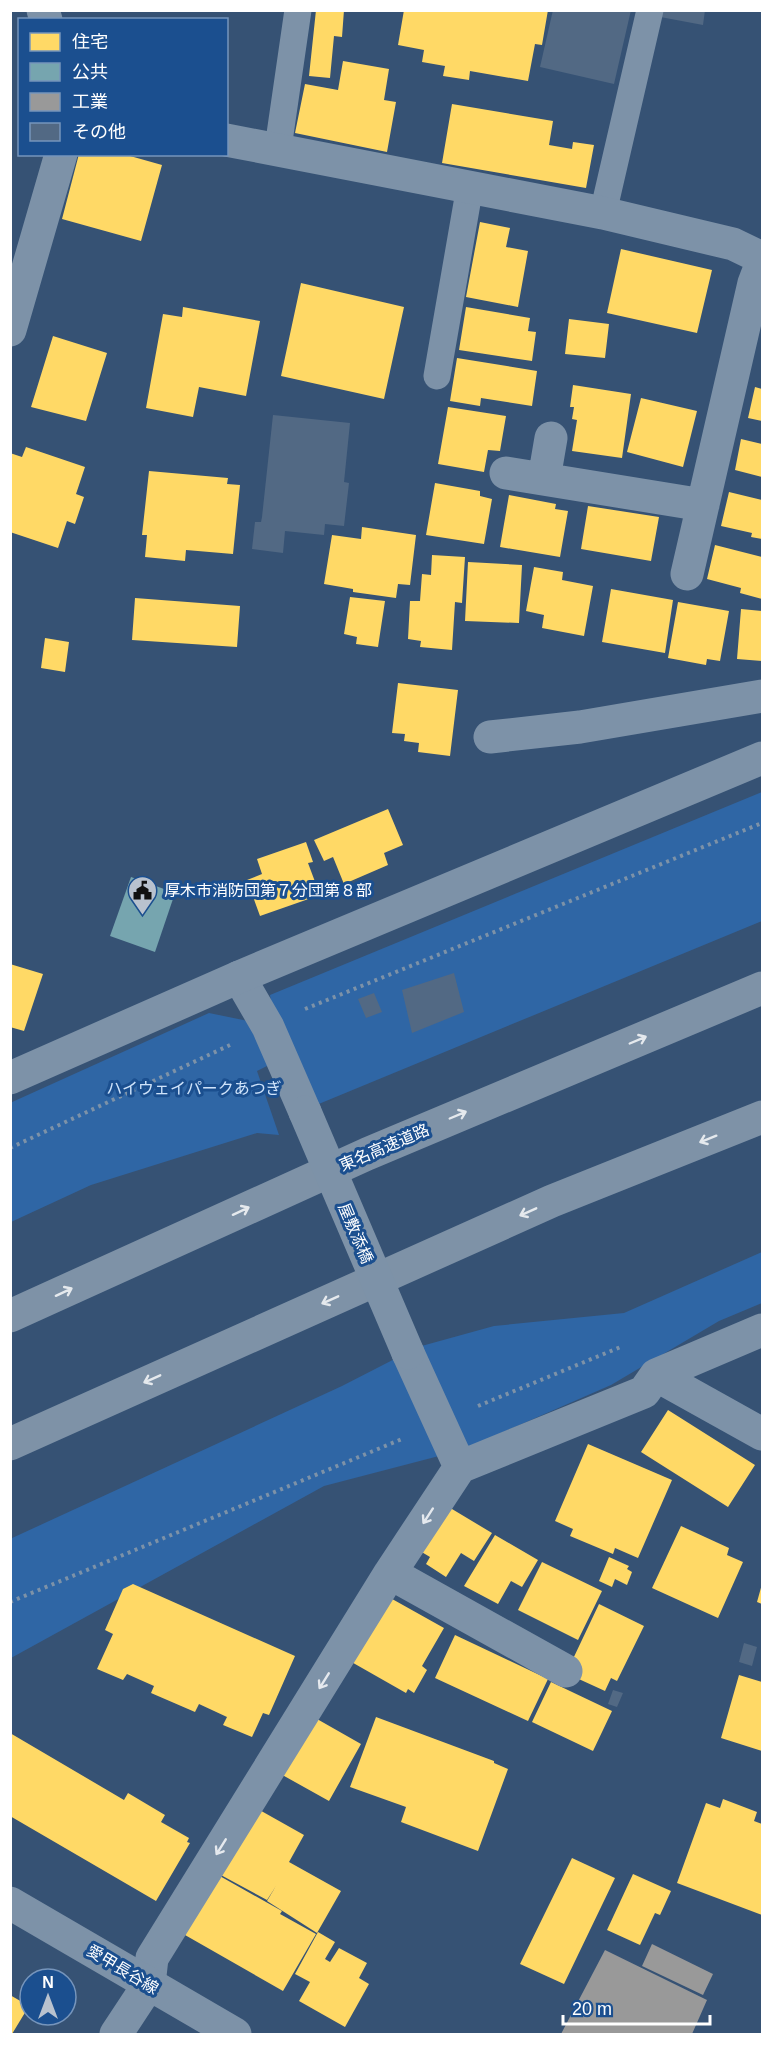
<svg xmlns="http://www.w3.org/2000/svg" width="773" height="2045" font-family="Helvetica,'Noto Sans JP',sans-serif">
	<style>
		.green { fill: #2f66a5 }
		.homes { fill: #ffd966 }
		.public { fill: #76a5af }
		.industry { fill: #999 }
		.building { fill: #526984 }
		.lines { fill: none; stroke-linecap: round; stroke-linejoin: round }
		.path { stroke: #7d92a8; stroke-width: 4; stroke-dasharray: 3 4.5; stroke-linecap: butt }
		.service { stroke: #7d92a8; stroke-width: 27 }
		.minor { stroke: #7d92a8; stroke-width: 33 }
		.tertiary { stroke: #7d92a8; stroke-width: 33 }
		.motorway { stroke: #7e92a7; stroke-width: 33 }
		.minor-bridge { stroke: #7d92a8; stroke-width: 33 }
		.oneway { stroke: #e5e9ed }
		.oneway2 { stroke: #e5e9ee }
		.labels { text-anchor: middle; stroke-width: 6; stroke-linejoin: round; paint-order: stroke }
		.poi-label { font-size: 16px; fill: #fff; stroke: #1b4f8f; text-anchor: start }
		.park-label { font-size: 16px; fill: #cfe3fa; stroke: #1b4f8f }
		.street-label { font-size: 16px; fill: #fff; stroke: #1b4f8f }
	</style>
	<rect width="100%" height="100%" fill="#365274"/>
	<!-- green -->
	<path class="green" d="M762,792V921L309,1108L293,1053L257,1071L279,1135L257,1133L91,1185L11,1222L10,1103L209,1013L253,1022L273,1014L270,995Z
		M762,1252V1303L719,1321L611,1385L462,1450L324,1486L11,1658L10,1539L342,1386L418,1347L494,1326L624,1313Z"/>
	<!-- homes -->
	<path class="homes" d="M316,10H344L342,37L334,36L330,78L309,76Z
		M404,10H548L542,45L535,44L528,81L470,71L469,80L443,76L445,66L422,62L424,50L398,45Z
		M343,61L389,69L384,100L396,102L387,152L295,133L305,84L338,90Z
		M452,104L553,121L549,145L572,149L573,142L594,145L586,188L442,163Z
		M79,154H123L162,165L141,241L62,219Z
		M480,222L510,228L506,247L528,251L518,307L466,297Z
		M621,249L712,270L697,333L607,313Z
		M301,283L404,307L384,399L281,376Z
		M183,307L260,321L246,396L199,387L193,417L146,408L163,314L182,317Z
		M466,307L530,318L528,331L536,332L532,361L459,350Z
		M569,319L609,324L605,358L565,354Z
		M53,336L107,353L86,421L31,407Z
		M457,358L537,371L532,406L481,398L480,406L450,401Z
		M573,385L631,394L622,458L572,451L577,420L572,419L574,407H570Z
		M755,387L762,389V421L748,418Z
		M641,398L697,411L683,467L627,452Z
		M448,407L506,416L500,451L488,450L484,472L438,464Z
		M741,439L762,444V477L735,470Z
		M26,447L85,467L76,494L84,497L75,524L67,521L58,548L10,532V453L22,457Z
		M149,471L228,478L227,484L240,485L233,554L186,550L185,561L145,557L147,535H142Z
		M435,483L480,491V496L492,499L484,544L426,535Z
		M729,492L762,500V539L751,537L752,533L721,526Z
		M509,495L556,504L555,509L568,511L560,557L500,547Z
		M588,506L659,517L651,561L581,549Z
		M362,527L416,535L410,585L398,584L396,598L353,592V589L324,584L332,535L361,539Z
		M715,545L762,557V599L740,593L741,588L707,579Z
		M432,555L465,557L462,603L455,602L452,650L420,647L421,641L408,639L410,601H420L422,574L431,575Z
		M468,562L522,565L519,623L465,621Z
		M534,567L563,572L562,580L593,586L584,636L542,628L544,615L526,611Z
		M611,589L673,600L665,653L602,642Z
		M350,597L385,601L378,647L356,644L357,637L344,634Z
		M135,598L240,606L237,647L132,640Z
		M678,602L729,611L720,661L707,659L706,665L668,658Z
		M741,609L762,611V661L737,659Z
		M45,638L69,642L65,672L41,668Z
		M398,683L458,690L450,756L418,752L419,743L404,741L405,734L392,733Z
		M388,809L403,845L384,853L388,865L344,884L333,857L324,861L314,840Z
		M306,842L313,862L308,863L320,895L260,916L247,880L262,874L257,859Z
		M10,964L43,974L24,1031L10,1027Z
		M668,1410L755,1465L728,1507L641,1452Z
		M588,1444L672,1480L638,1558L615,1548L613,1554L570,1536L573,1529L555,1521Z
		M447,1506L492,1533L474,1561L461,1553L446,1577L426,1564L430,1557L420,1551Z
		M681,1526L729,1548L727,1555L743,1562L718,1618L652,1588Z
		M495,1535L538,1560L522,1587L511,1581L498,1604L464,1586Z
		M609,1557L629,1566L627,1569L632,1572L627,1585L615,1579L612,1587L599,1581Z
		M542,1562L602,1591L578,1640L518,1610Z
		M133,1584L295,1656L269,1715L263,1713L252,1737L223,1725L227,1717L199,1704L195,1712L151,1693L154,1686L127,1674L123,1680L97,1669L113,1634L105,1630L123,1589Z
		M762,1584V1604L757,1602Z
		M385,1595L444,1628L422,1666L427,1670L414,1693L408,1689L406,1693L348,1660Z
		M599,1604L644,1626L617,1681L611,1678L605,1691L570,1675L572,1661Z
		M455,1635L548,1679L528,1721L435,1678Z
		M739,1675L762,1682V1751L721,1738Z
		M551,1682L612,1711L593,1751L532,1722Z
		M310,1715L361,1744L329,1801L277,1772Z
		M376,1717L494,1761V1763L508,1769L478,1851L401,1822L406,1807L350,1787Z
		M10,1733L124,1800L128,1793L165,1815L161,1822L189,1838L187,1842L190,1843L156,1901L10,1816Z
		M723,1799L757,1812L754,1821L762,1824V1915L677,1883L706,1803L720,1808Z
		M256,1808L304,1835L289,1862L341,1891L317,1933L267,1901L276,1886L267,1900L219,1874Z
		M572,1858L615,1878L564,1984L520,1964Z
		M633,1874L671,1891L660,1915L655,1913L640,1945L607,1930Z
		M218,1875L282,1911L280,1914L316,1934L283,1991L185,1935Z
		M318,1932L335,1942L325,1959L330,1962L339,1948L367,1963L359,1978L369,1984L345,2027L299,2001L310,1982L295,1974Z
		M10,1995L29,2006L12,2034H10Z"/>
	<!-- public -->
	<path class="public" d="M131,877L175,893L155,952L110,936Z"/>
	<!-- industry -->
	<path class="industry" d="M652,1944L713,1974L703,1995L642,1966Z
		M605,1950L707,2000L692,2034H561Z"/>
	<!-- building -->
	<path class="building" d="M553,10H631L614,84L540,67Z
		M656,10H705L703,25L655,16Z
		M273,415L350,423L344,482L349,483L344,526L325,524L324,535L285,531L283,553L252,549L255,522H261L262,517Z
		M454,973L464,1012L412,1033L402,990Z
		M374,993L382,1012L366,1018L358,999Z
		M744,1643L757,1647L752,1666L739,1662Z
		M613,1690L623,1693L617,1707L608,1704Z"/>
	<g class="lines">
		<!-- path -->
		<path class="path" d="M305,1009L762,823
			M10,1148L230,1045
			M478,1406L623,1346
			M10,1602L402,1439"/>
		<!-- service -->
		<path class="service" d="M278,148L298,10
			M603,213L650,10
			M437,376L470,186"/>
		<!-- minor -->
		<path class="minor" d="M43,10L46,20
			M226,140L603,213L733,244L762,258
			M10,330L61,154
			M506,473L703,505
			M544,479L551,438
			M687,574L754,283L762,262
			M490,737L580,727L762,696
			M239,977L268,1027L305,1112
			M408,1353L460,1467
			M656,1375L762,1434
			M390,1573L566,1671
			M149,1984L152,1958L390,1573L460,1467L644,1392L656,1375L762,1330"/>
		<!-- tertiary -->
		<path class="tertiary" d="M10,1078L239,977L762,758
			M10,1903L235,2034
			M116,2034L149,1984"/>
		<!-- motorway -->
		<path class="motorway" d="M10,1316L367,1154L762,988
			M10,1444L552,1201L762,1117"/>
		<!-- minor-bridge -->
		<path class="minor-bridge" d="M305,1112L408,1353"/>
	</g>
	<!-- one-way arrows -->
	<defs><path id="oneway-shaft" d="M-6 0H5M1.5-3L5.5 0L1.5 3" fill="none" stroke-width="1.6" stroke-linecap="round" stroke-linejoin="round" transform="scale(1.5)"/></defs>
	<g class="oneway">
		<use href="#oneway-shaft" transform="translate(638 1040) rotate(-23)"/>
		<use href="#oneway-shaft" transform="translate(458 1115) rotate(-23)"/>
		<use href="#oneway-shaft" transform="translate(708 1139) rotate(158)"/>
		<use href="#oneway-shaft" transform="translate(241 1211) rotate(-25)"/>
		<use href="#oneway-shaft" transform="translate(528 1212) rotate(156)"/>
		<use href="#oneway-shaft" transform="translate(64 1292) rotate(-25)"/>
		<use href="#oneway-shaft" transform="translate(330 1300) rotate(156)"/>
		<use href="#oneway-shaft" transform="translate(152 1379) rotate(156)"/>
	</g>
	<g class="oneway2">
		<use href="#oneway-shaft" transform="translate(428 1516) rotate(123)"/>
		<use href="#oneway-shaft" transform="translate(324 1681) rotate(122)"/>
		<use href="#oneway-shaft" transform="translate(221 1847) rotate(122)"/>
	</g>
	<!-- icons -->
	<defs>
		<symbol id="civic-pin" viewBox="-11 -11 22 30"><path d="M0 17L-7.5 6A9.5 9.5 0 1 1 7.5 6Z" fill="#b9c2ce" stroke="#1b4f8f"/><path d="M-.6-6.5H3V-4.5H.6V-3L4-1V1h2V6H-6V1h2V-1L-.6-3ZM-1.2 2.5V6h2.4V2.5Z" fill="#111"/></symbol>
	</defs>
	<g fill-rule="evenodd">
		<use href="#civic-pin" x="126" y="874" width="33" height="45"/>
	</g>
	<g class="labels">
		<!-- poi labels -->
		<g class="poi-label">
			<text x="164" y="896">厚木市消防団第７分団第８部</text>
		</g>
		<!-- park labels -->
		<g class="park-label">
			<text x="194" y="1094">ハイウェイパークあつぎ</text>
		</g>
		<!-- street labels -->
		<g class="street-label">
			<text transform="translate(384 1147) rotate(-23)" y="6">東名高速道路</text>
			<text transform="translate(356 1233) rotate(67)" y="6">屋敷添橋</text>
			<text transform="translate(123 1969) rotate(31)" y="6">愛甲長谷線</text>
		</g>
	</g>
	<!-- border -->
	<rect width="773" height="2045" fill="none" stroke="#ffffff" stroke-width="24"/>
	<!-- legend -->
	<rect x="18" y="18" width="210" height="138" fill="#1b4f8f" stroke="#7695bc" stroke-width="1.5"/>
	<rect x="30" y="33" width="30" height="18" fill="#ffd966" stroke="#7695bc" stroke-width="1.5"/>
	<text x="72" y="48" font-size="18" fill="#ffffff">住宅</text>
	<rect x="30" y="63" width="30" height="18" fill="#76a5af" stroke="#7695bc" stroke-width="1.5"/>
	<text x="72" y="78" font-size="18" fill="#ffffff">公共</text>
	<rect x="30" y="93" width="30" height="18" fill="#999999" stroke="#7695bc" stroke-width="1.5"/>
	<text x="72" y="108" font-size="18" fill="#ffffff">工業</text>
	<rect x="30" y="123" width="30" height="18" fill="#526984" stroke="#7695bc" stroke-width="1.5"/>
	<text x="72" y="138" font-size="18" fill="#ffffff">その他</text>
	<!-- north arrow -->
	<g transform="translate(48 1997)"><circle r="28" fill="#1b4f8f" stroke="#7695bc" stroke-width="1.5"/>
	<path d="M0-4.5L10 22L0 15L-10 22Z" fill="#b9c2ce"/>
	<text y="-9" font-size="16" font-weight="bold" text-anchor="middle" fill="#ffffff">N</text>
	</g>
	<!-- scale -->
	<path d="M563 2015v9h147v-9" fill="none" stroke="#ffffff" stroke-width="3"/>
	<text x="572" y="2015" font-size="18" fill="#ffffff" stroke="#1b4f8f" stroke-width="4.5" paint-order="stroke">20 m</text>
</svg>
